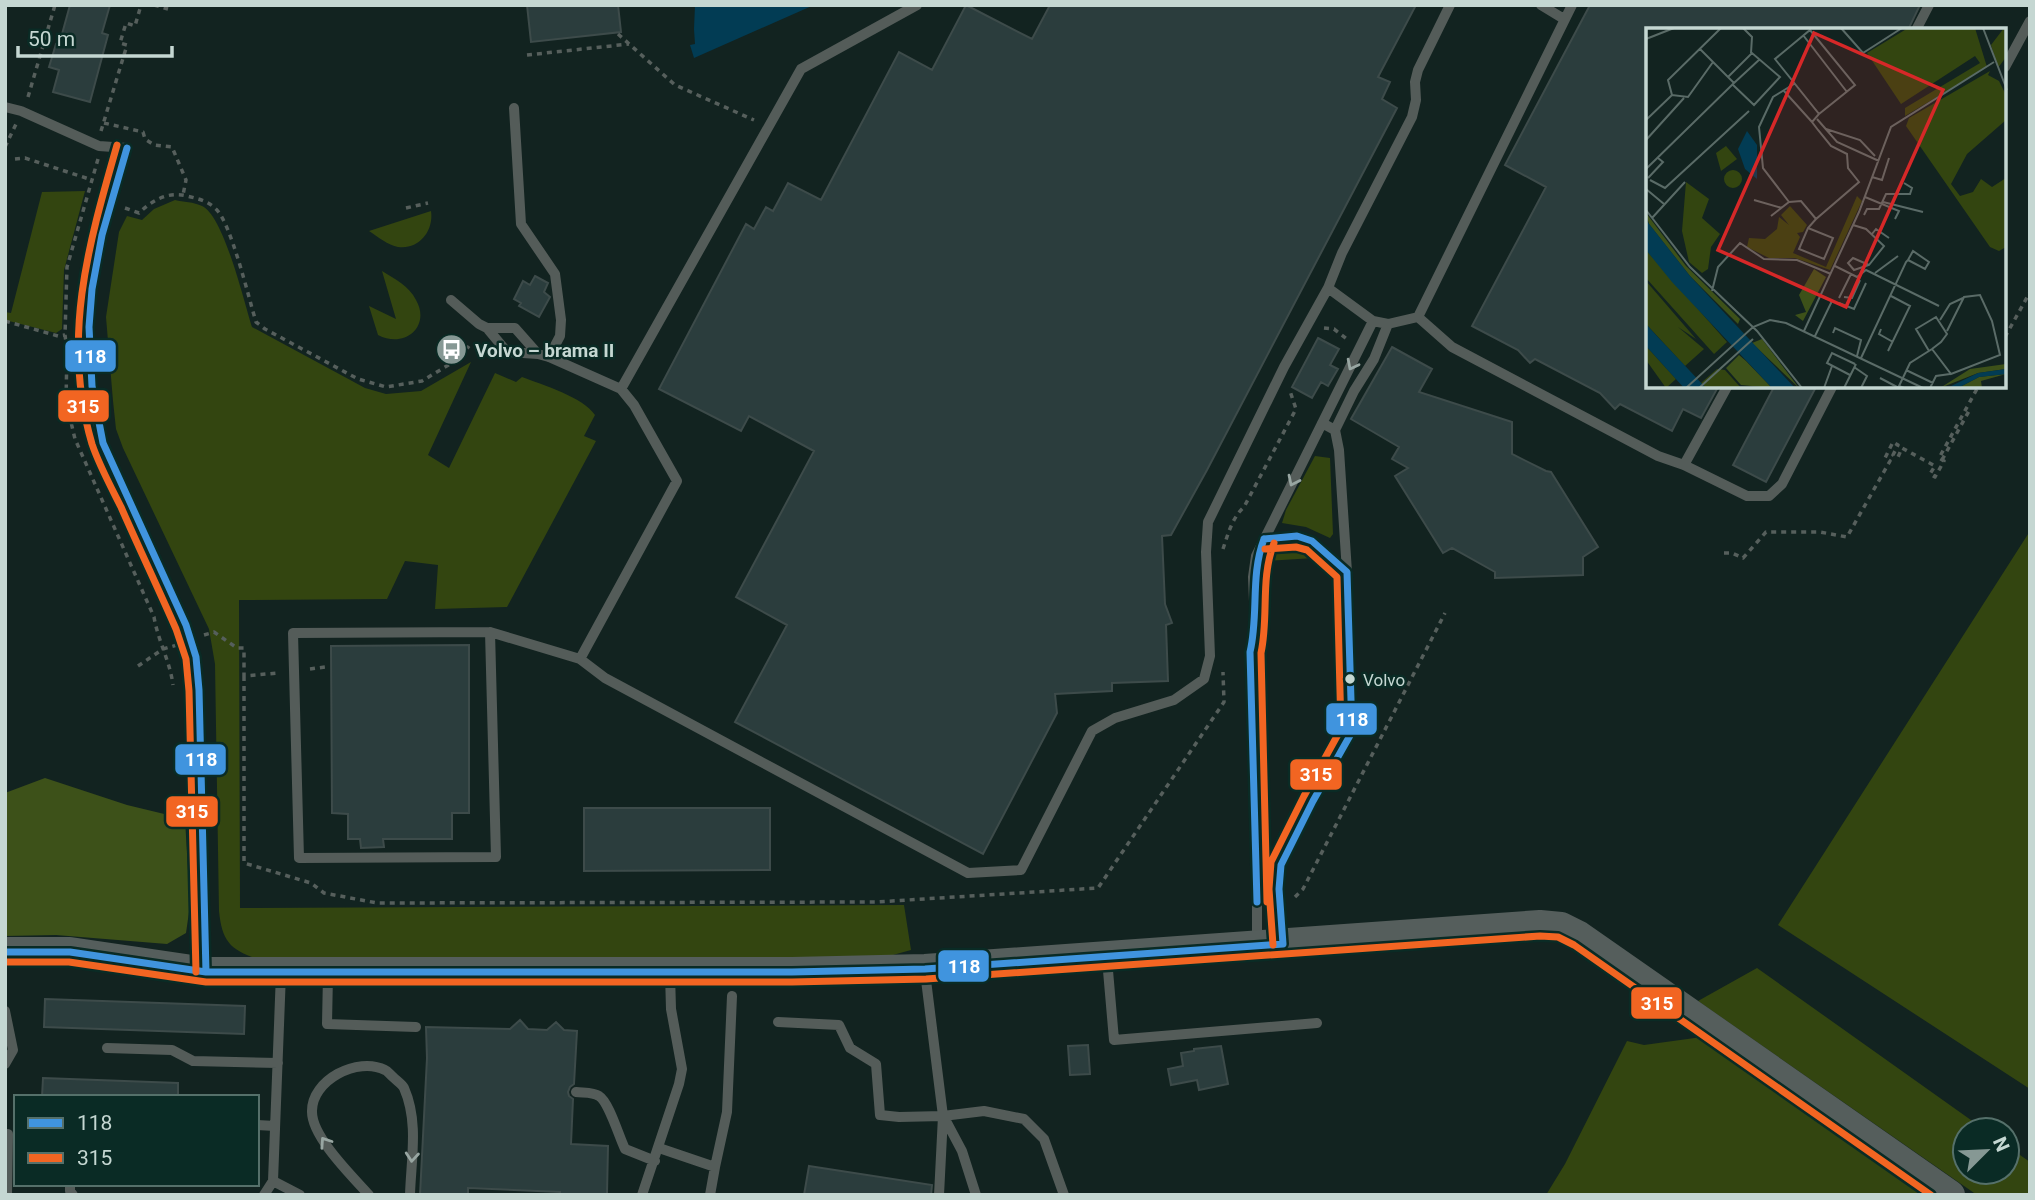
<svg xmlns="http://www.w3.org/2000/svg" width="2035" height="1200" font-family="Roboto,sans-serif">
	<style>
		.green { fill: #334510 }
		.forest { fill: #3d5119 }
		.water { fill: #023c54 }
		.building { fill: #2b3d3d; stroke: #3d4b4a; stroke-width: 2 }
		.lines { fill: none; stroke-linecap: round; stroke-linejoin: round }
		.path { stroke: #565f5c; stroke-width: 3.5; stroke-dasharray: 5 5; stroke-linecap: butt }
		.lane { stroke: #545c59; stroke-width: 10 }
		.secondary { stroke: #555e5c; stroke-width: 30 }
		.bus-1-casing { stroke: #0a2b25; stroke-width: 12 }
		.bus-2-casing { stroke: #0a2b25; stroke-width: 12 }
		.bus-1 { stroke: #4094de; stroke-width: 7 }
		.bus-2 { stroke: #f26522; stroke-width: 7 }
		.oneway { stroke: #98a6a2 }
		.bus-dot { fill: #c5d7d2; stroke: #0a2b25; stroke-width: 2.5 }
		.labels { text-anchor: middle; stroke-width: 5; stroke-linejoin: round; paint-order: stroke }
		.bus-label { font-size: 17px; fill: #c5d7d2; stroke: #0a2b25; text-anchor: start }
		.poi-label { font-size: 19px; font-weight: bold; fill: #c5d7d2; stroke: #0a2b25; text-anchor: start }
		.inset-road { fill: none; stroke: #5a6b67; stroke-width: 2 }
		.view { fill: #d62828; fill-opacity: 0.15; stroke: #d62828; stroke-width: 3.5 }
		.inset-edge { fill: none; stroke: #c5d7d2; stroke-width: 3.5 }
		.line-badge { stroke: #0a2b25; stroke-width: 2.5 }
		.badge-label { font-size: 19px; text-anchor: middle; font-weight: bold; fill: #fff }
	</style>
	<rect width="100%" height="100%" fill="#122320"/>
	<!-- green -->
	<path class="green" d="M85,191L64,270L62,329L56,333L5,320V312L11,313L42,192Z
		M175,200C183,202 194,202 202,206C224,216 244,302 252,327L365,388L386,394L421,391L471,362L428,455L449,468L495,373L516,382L522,377C543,385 583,397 595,415L584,436L596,441L507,607L435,609L438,565L405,561L387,599L239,600L240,908L904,905L911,950L882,958L258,959C230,950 222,941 219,911L215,664L209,629L123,448L116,429L113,401L106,317L119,232L127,216L142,220L154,209Z
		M431,211C434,231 419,250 398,247C388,245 378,237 369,231Z
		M382,271C395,279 409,286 416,300C431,326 405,349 378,335L369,306L396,319Z
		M1315,456L1330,458L1333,534L1330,538L1306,527L1282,523L1286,510Z
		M2030,531V1089L1778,925Z
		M1290,547L1308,552L1314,558L1266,561V576H1259C1263,559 1273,549 1290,547Z
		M1757,968L1985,1130H1965V1172H2007V1146L2030,1162V1195H1977L1698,1001Z
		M1702,1037L1924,1195H1546L1565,1164L1627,1041L1644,1045Z"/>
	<!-- forest -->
	<path class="forest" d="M45,778L127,805L185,819L190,905L186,933L167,944L56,935L5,936V793Z"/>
	<!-- water -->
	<path class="water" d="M695,5H814L694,58L690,45L695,44L694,29Z"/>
	<!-- building -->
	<path class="building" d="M70,5H110L102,33L108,35L90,102L53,92L59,70L49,67L56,44L59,45Z
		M527,5H618L621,32L531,42Z
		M966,5L1032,39L1050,5H1416L1378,77L1390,82L1382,99L1397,108L1207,470L1171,535L1162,536L1165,604L1172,623L1166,625L1168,681L1112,683V691L1055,694L1057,713L983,854L735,722L787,625L736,597L814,451L749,416L741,431L659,389L746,224L754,229L766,207L773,211L788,183L821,200L899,52L932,70Z
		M1590,5H1920L1908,30H1648V387H1718L1701,418L1683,409L1672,431L1620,404L1615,409L1600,393L1535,359L1530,363L1518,350L1472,326L1546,187L1505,165Z
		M535,276L548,283L544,292L550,297L539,317L519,306L521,303L514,299L523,281L530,285Z
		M1318,338L1339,349L1330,365L1338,369L1328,386L1321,382L1312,398L1292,387Z
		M1392,347L1432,369L1419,392L1512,422V454L1546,471L1551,472L1598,547L1583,557V575L1495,578V572L1452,548L1443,553L1395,476L1408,468L1392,459L1399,447L1351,419Z
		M1774,387H1816L1766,482L1733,465Z
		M469,645V813H452V839H383L384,847L361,848L360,839H348V814L332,813L331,646Z
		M584,808H770V870L584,871Z
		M45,999L245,1006L244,1034L44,1027Z
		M520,1020L528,1029L547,1030L556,1022L564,1030L577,1031L574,1084L570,1087L568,1092L569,1096L573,1099L571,1144L608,1146L607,1194L560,1195V1192L468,1188V1195H420L427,1058L426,1027L510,1029Z
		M1088,1045L1090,1074L1070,1075L1068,1046Z
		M1221,1046L1228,1084L1199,1090L1197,1080L1171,1085L1168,1069L1183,1066L1181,1053L1194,1051V1049Z
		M43,1078L178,1083V1097H42Z
		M809,1166L932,1185L931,1195H804Z"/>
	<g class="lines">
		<!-- path -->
		<path class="path" d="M154,5L168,9
			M618,34L675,85L754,120
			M527,55L629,44
			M28,97L55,5
			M104,123L143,132L145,139L154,145L172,147L186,180L183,195
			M101,131L127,45L120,43L126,23L135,26L141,5
			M5,147L16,124
			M15,159L25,158L92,180
			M98,159L67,267L65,335L67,350L66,401L75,439L154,617C158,641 170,661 173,685
			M125,208L139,213C152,200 169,191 187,196C199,199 208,201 216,209C231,223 249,299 256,322L265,329L358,379L386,387L422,381L460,358L469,346
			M406,208L428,203
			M5,321L58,336L65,335
			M1324,328L1334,329L1348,340
			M2005,337L2030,292
			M1942,460L1969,411L1966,409
			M1223,549C1228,534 1232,518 1244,507L1296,409L1290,391
			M1724,553H1732L1743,558L1766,532H1820L1847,537L1890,461L1885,458L1893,442L1898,445L1893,455L1898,457L1902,448L1935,466L1930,474L1935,477L1944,461L1939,458L1978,387
			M204,635L214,632L237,648H244V676L278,673
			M138,666L163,649L177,645
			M310,669L325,667
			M244,676V863L311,883L324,893L377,903L876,902L1098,888L1224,702L1223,672
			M1295,897L1303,889L1445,613"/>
		<!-- lane -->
		<path class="lane" d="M1541,5L1564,19
			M1916,30L1929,5
			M2005,67L2030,21
			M5,107L21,111L99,146L127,148C114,194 98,241 92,289C85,339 89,394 103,443L186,625L196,657L199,690L206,969
			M514,108L521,224L555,274L561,320L560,336L549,357
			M1328,288L1342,253L1412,117L1416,100L1415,82L1418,70L1450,5
			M451,300L479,324L487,328L507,352L538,354L549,357L621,389L634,405L677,481L580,659L605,678L968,873L1021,870L1092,731L1115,718L1174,700L1204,679L1210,656L1206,552L1208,522L1284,367L1328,288L1373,321L1388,324L1418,317
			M1418,317L1452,347L1658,456L1684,465L1747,496H1769L1782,484L1832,387
			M1418,317L1572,5
			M487,328H515L538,354
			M621,389L801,69L917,5
			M1335,430L1354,391L1374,359L1388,324
			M1684,465L1727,387
			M1264,539L1297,536L1312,541L1347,572
			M490,632L496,857L299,858L293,633L490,632L580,659
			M1282,942L1279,889L1281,865L1313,801L1352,732L1347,572L1339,450L1335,430L1322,423
			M1257,945V840L1250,652L1255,626L1253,577L1256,556L1373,321
			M1107,959L1114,1040L1317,1023
			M925,972L943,1116L939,1195
			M281,973L273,1181L300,1195
			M328,975L327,1024L416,1027
			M5,1011L13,1050L5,1064
			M778,1022L839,1025L850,1048L876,1064L880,1115L899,1117L943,1116L984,1111L1024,1119L1044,1139L1064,1195
			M107,1048L172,1050L193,1061L278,1063
			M576,1092C583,1093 593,1092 599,1096C609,1102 619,1137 625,1149L655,1161
			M945,1119L962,1151L976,1195
			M257,1125L275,1126
			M659,1148L715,1167L710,1195
			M715,1167L727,1112L732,996
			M70,1184V1191L73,1195
			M7,1195L8,1134
			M264,1195L273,1181
			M369,1195C352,1176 312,1137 312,1112C311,1080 358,1056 385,1070C388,1071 390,1075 393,1077C397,1081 402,1084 404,1088C419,1122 411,1160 410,1195
			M642,1195L679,1084L682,1069L671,1009L670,974"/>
		<!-- secondary -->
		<path class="secondary" d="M5,952H70L206,972H792L925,969L1540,925L1561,927L1579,936L1950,1195"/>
		<defs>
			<path id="bus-1" d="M127,148L102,235L92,289L89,327L92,386L103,443L186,625L196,657L199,690L206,972
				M1264,539L1297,536L1312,541L1347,572L1352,732L1313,801L1281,865L1279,889L1283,944
				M1257,902L1250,652C1259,614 1250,576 1264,539
				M5,952H70L206,972H792L925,969L1283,944"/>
			<path id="bus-2" d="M117,145C88,246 61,339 92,444C99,465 111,487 121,507C139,548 158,588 176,629L186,659L189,691L196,972
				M1265,549L1296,547L1307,550L1337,577L1341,729L1304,796L1271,862L1269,889L1273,945
				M1267,902L1261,653C1269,616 1260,579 1274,543
				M5,962H69L206,982H792L926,979L1540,936L1558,937L1574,945L1931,1195"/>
		</defs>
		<!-- bus-1 casing -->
		<use href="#bus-1" class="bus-1-casing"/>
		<!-- bus-2 casing -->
		<use href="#bus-2" class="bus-2-casing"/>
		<!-- bus-1 -->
		<use href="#bus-1" class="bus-1"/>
		<!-- bus-2 -->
		<use href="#bus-2" class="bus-2"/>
	</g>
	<!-- one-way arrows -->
	<defs><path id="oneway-chevron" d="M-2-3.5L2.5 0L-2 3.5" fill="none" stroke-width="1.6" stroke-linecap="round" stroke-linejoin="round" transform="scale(1.75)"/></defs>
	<g class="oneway">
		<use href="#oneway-chevron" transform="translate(1352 365) rotate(117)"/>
		<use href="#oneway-chevron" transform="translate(1293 481) rotate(116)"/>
		<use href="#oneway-chevron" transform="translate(325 1142) rotate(-124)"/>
		<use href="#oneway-chevron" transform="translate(412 1157) rotate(95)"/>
	</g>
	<!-- icons -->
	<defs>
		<symbol id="bus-disc" viewBox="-11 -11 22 22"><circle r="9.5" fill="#869894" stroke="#0a2b25"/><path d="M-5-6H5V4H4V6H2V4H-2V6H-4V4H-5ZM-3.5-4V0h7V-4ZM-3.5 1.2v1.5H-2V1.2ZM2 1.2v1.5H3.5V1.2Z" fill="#fff"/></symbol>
	</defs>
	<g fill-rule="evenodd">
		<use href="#bus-disc" x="434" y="332" width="35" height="35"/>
	</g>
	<!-- markers -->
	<circle class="bus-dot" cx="1350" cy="679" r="6"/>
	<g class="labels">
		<!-- bus labels -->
		<g class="bus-label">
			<text x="1363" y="686">Volvo</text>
		</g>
		<!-- poi labels -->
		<g class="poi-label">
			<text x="475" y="357">Volvo – brama II</text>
		</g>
	</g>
	<!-- overview -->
	<g transform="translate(1646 28)">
		<rect width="360" height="360" fill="#122320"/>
		<path d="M262,0H329L341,39L259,88V80L334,35L329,28L255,76L221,25ZM358,0L360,29L352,40L345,17ZM344,43L342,47L353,53L360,67V92L321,126L305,156L314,168L327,164L335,151L346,159L360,150V219L353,223L344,219L260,98L263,90ZM80,118L91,131L75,143L70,125ZM78 151a9 9 0 1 1 18 0a9 9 0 1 1-18 0ZM40,154L63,171L56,190L74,206L65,219L62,241L56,245L43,234L36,203ZM211,168L216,173L184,242L149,230H123L101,219L103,210L119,211L131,201L133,189L143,197L135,187L144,178L161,197L157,204L151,205L154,209L147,225L180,239ZM0,222L81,314L68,326L0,250ZM0,253L50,311L32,299L58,321L39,338L0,296ZM0,318L30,351L20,360L0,332ZM71,341L79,342L95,360H60L55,355Z" fill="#334510"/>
		<path d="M0,185L40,238L94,291L92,296L44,248L3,196ZM168,241L180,249L157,293L149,287L160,284L153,267ZM116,311L153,360L106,315ZM93,327L100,333L126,360L95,357L80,340ZM360,336V341L332,345L294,360L324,341ZM360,346L335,353L336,360H312L333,349Z" fill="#3d5119"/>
		<path d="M101,103L111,117V151L99,141L92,121ZM0,192L44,248L149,360H126L26,254L0,222ZM0,296L10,307L60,360H38L0,318ZM360,341V346L333,349L312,360H301L332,345Z" fill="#023c54"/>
		<path class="inset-road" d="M97,0L106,9L105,25M195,0L217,25L256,0M337,0L361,62M157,7L201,64M0,11L28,0M82,49L106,25L134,49L108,77L86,56M88,55L114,31M138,63L166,94M26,67L22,52L75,0M171,91L191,114L233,133M0,92L26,67L42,69L67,34M180,101L214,112L229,128M0,112L38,70M0,141L88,55L54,21M226,149L236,152L243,130M2,150L17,134L12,130M4,152L19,160L103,83M0,161L18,176M219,169L253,183L249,191M108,172L136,180M143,174L117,140L113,99L127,69L148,56M237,174L277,184M0,182L44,239L111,303L156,360M218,187L221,181H233L240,166H264L266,160L258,155M125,188L143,174L155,173L170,191L213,154L202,140L201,126L185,118L172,102L166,94L173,86L129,31L164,2L209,57L173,86M6,190L39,154M207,197L220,201L238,218L223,237L208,242L202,235L207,230L223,237M162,200L187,210L178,231L153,221L162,200L170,191M226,206L230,201L243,210M189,238L211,249L220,242L293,278M229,245L252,228M66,263L72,239L94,215L118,231L151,232L185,246M198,269L206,270L214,252M193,270L205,246M193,275L208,281L220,255M294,292L304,276L317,270M235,301L233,306L247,314M158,303L213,184L245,99L348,34M187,305L189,300L215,312L211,328M169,308L186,273L173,267M286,321L305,346L354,327L346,293L334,267L318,269L301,303M242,323L264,278L245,268M215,330L260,234L262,232L267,223L283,234L279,241L262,232M208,339L221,348L215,360M260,342L287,355M204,347L181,335L186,325L209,336M234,350L253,360M40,360L107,299L124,292L140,295L277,360M53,360L107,311M178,360L186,338M198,360L210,336M258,360L253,358L264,335L286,321L295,314L301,306L290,289L270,301L283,323M284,360L290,348L304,346"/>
		<path class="view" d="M168,5L297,62L200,279L72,222Z"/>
		<rect width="360" height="360" class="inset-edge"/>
	</g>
	<g class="line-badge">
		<rect x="64" y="339" width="53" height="34" rx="7" fill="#4094de"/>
		<rect x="57" y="389" width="53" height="34" rx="7" fill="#f26522"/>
		<rect x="1325" y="702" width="53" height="34" rx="7" fill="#4094de"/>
		<rect x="174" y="743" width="53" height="33" rx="7" fill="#4094de"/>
		<rect x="1289" y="758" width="54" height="33" rx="7" fill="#f26522"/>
		<rect x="165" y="795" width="54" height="33" rx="7" fill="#f26522"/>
		<rect x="937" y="949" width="53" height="34" rx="7" fill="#4094de"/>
		<rect x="1630" y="986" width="53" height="34" rx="7" fill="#f26522"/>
	</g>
	<g class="badge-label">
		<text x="90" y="363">118</text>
		<text x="83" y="413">315</text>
		<text x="1352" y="726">118</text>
		<text x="201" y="766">118</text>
		<text x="1316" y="781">315</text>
		<text x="192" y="818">315</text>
		<text x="964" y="973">118</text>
		<text x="1657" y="1010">315</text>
	</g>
	<!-- border -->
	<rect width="2035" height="1200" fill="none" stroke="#c5d7d2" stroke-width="14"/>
	<!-- legend -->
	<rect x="14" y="1095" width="245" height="91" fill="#0a2b25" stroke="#55706a" stroke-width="2"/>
	<rect x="28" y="1118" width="35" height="10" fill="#4094de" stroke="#55706a" stroke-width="2"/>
	<text x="77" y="1130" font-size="21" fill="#c5d7d2">118</text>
	<rect x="28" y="1153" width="35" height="10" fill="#f26522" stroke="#55706a" stroke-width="2"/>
	<text x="77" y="1165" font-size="21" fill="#c5d7d2">315</text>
	<!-- north arrow -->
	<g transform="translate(1986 1151) rotate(66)"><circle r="33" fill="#0a2b25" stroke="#55706a" stroke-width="2"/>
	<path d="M0-5L12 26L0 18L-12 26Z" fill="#869894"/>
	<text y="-10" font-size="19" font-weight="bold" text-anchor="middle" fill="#c5d7d2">N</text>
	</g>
	<!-- scale -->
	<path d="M18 46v10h154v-10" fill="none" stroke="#c5d7d2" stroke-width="3.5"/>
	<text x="28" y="46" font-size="21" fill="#c5d7d2" stroke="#0a2b25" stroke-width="5" paint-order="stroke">50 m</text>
</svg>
